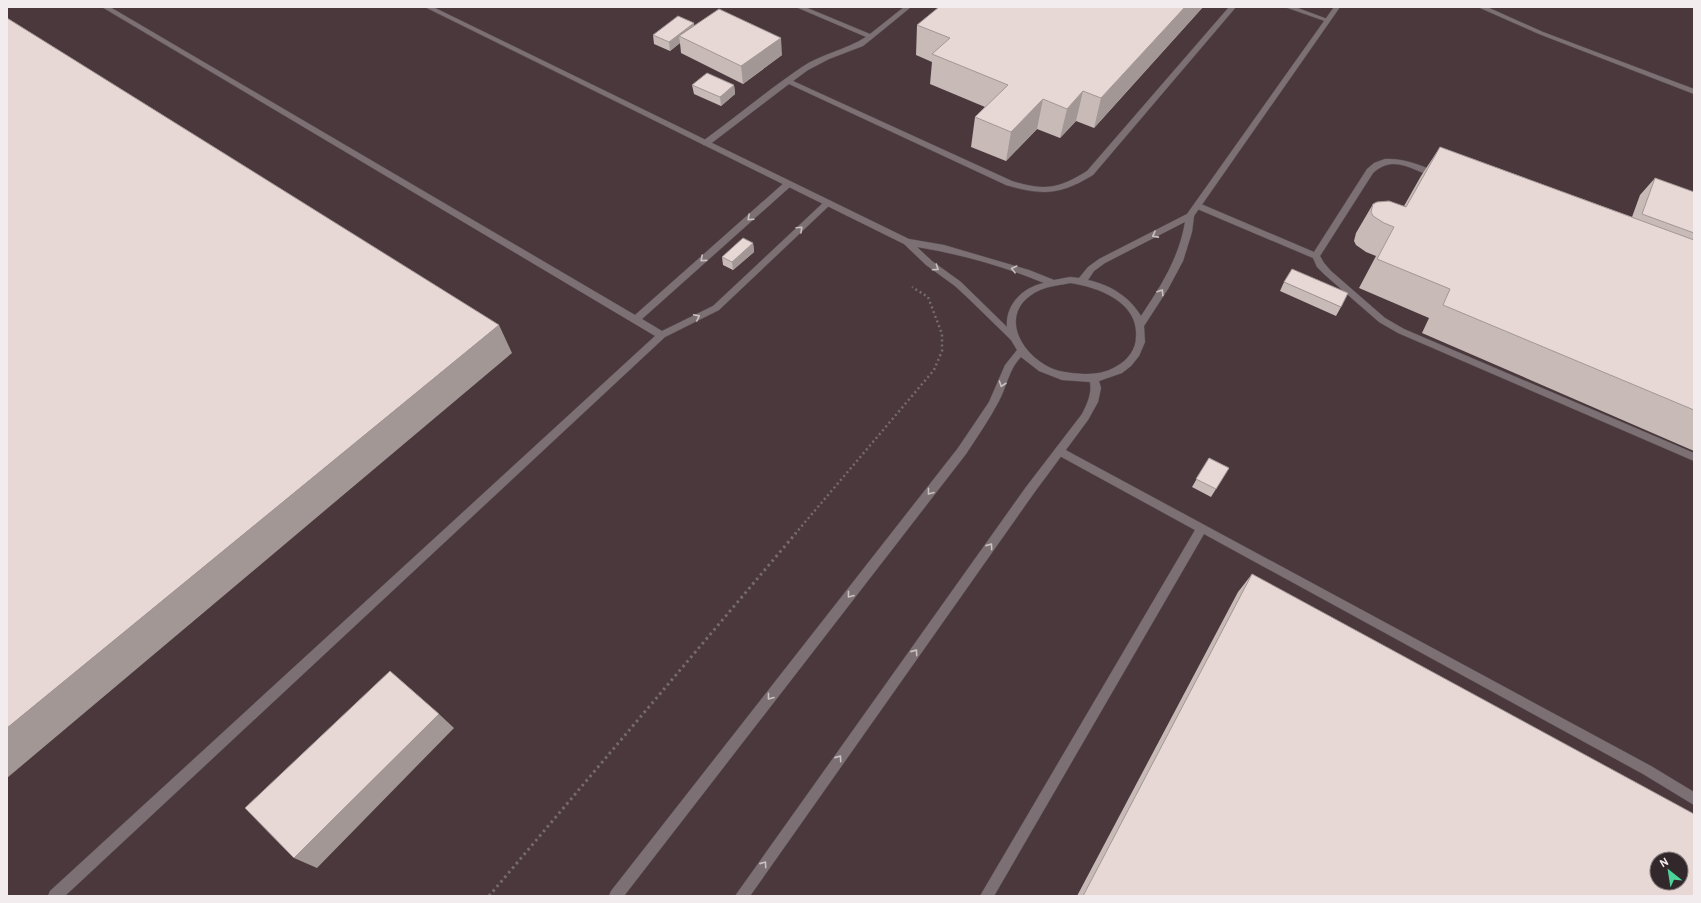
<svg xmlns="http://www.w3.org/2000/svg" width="1701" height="903" font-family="Overpass,sans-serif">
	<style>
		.built { fill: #4a383d; fill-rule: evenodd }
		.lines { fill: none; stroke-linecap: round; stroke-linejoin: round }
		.service-casing { stroke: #595053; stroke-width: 1 }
		.minor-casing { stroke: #595053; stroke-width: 1 }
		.path-far1 { stroke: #756b6e; stroke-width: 2.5; stroke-dasharray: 2 3; stroke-linecap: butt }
		.path { stroke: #756b6e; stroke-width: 3; stroke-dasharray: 2.5 3.5; stroke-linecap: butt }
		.service { fill: #7d7074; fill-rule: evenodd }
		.minor { fill: #7d7074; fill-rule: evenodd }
		.wall { fill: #c7bab7 }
		.shaded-wall { fill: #a29795 }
		.building { fill: #e7d8d5; stroke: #a29795; fill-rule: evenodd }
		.oneway { stroke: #cac1c3 }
	</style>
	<rect width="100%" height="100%" fill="#3c3134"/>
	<!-- built -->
	<path class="built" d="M7,7H1694V896H7ZM1657,859H1681V883H1657Z"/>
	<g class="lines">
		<defs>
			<path id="service" d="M102,7H110L635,315L785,182H791V186L642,319L662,331L713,306L825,201H831L832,203L719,310L665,337L65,896H48L50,891L655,336Z
				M796,7H805L870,34L904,7H911L873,38L863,46L829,59L808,70L793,81L1012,181C1044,191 1059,189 1087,171L1229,7H1236L1093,175C1060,195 1042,196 1006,185L789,84L709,145H703V141C736,117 768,90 802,67C821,54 846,50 866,37Z
				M1285,7H1295L1330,20L1325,21Z
				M1478,7H1487L1543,32L1694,89V94L1539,34Z
				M1385,159C1405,158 1423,166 1441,174L1442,176L1438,179C1415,172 1395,153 1373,173L1320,256L1324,263L1331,271L1385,318L1404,329L1694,453V461L1398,333L1379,322L1325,275L1317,267L1313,258L1195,208L1194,206L1198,203L1201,204L1314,252L1367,169L1374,163Z
				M1060,447L1651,766L1694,792V805L1643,774L1204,534L994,896H980L1195,530L1056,454L1055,451L1056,448Z"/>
			<path id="minor" d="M425,7H433L909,239L944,245L1029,270L1054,280L1070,277L1079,278L1088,267L1099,259L1187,214L1334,7H1340L1194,216L1192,232L1183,261L1168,289L1144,326L1145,342L1139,356L1131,366L1122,373L1099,381L1101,388L1098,402L1088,420L1034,493L750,896H735L1026,487L1082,414C1087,404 1092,394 1090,382L1062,380L1039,371L1021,357C1009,369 1007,386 999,401C989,420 977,437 966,454L624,896H609L611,891L958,448L989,402L1005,365L1017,350L1011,340L969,299L955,286L926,265L904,244ZM1185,222C1179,258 1161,286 1141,316C1129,296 1110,285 1088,280L1094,271L1105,263ZM917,247C960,254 1003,266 1044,283C1023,287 1005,305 1007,327L961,282L932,261ZM1070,283C1098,287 1139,302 1136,337C1136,349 1128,360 1117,366C1106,373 1095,374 1083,374C1070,373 1056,372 1045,365C1014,346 1001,308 1040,290C1049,286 1061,285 1070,283Z"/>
		</defs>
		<!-- service casing -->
		<use href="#service" class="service-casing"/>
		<!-- minor casing -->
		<use href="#minor" class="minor-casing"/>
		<!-- path-far1 -->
		<path class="path-far1" d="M795,534L934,370L942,351V334L928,297L912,287"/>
		<!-- path -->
		<path class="path" d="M489,896L796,533"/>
		<!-- service -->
		<use href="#service" class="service"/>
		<!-- minor -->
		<use href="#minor" class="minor"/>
	</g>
	<!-- wall -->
	<path class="wall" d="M1203,7L1094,128L1076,121L1060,138L1037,129L1006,161L971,147L975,117L985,107L930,84L932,62L916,55L917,25Z
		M694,23V26L782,55L743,84L681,53L680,43L670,51L654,44L653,35Z
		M692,85H734L735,94L721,106L694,94Z
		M1440,147L1632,217L1640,195L1655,178L1694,192V451L1422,333L1429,318L1359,288L1376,256L1366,252L1356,245L1354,241L1356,233L1373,204L1404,206L1421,176Z
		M753,243L754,252L733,270L723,265L722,257Z
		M1284,282L1341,307L1336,316L1280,291Z
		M1209,458L1229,468L1211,497L1192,487Z
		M1252,574L1694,896H1077L1238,592Z"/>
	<!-- shaded-wall -->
	<path class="shaded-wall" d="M1185,7H1203L1094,128L1101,98Z
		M694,23L695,31L679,36L680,43L670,51L669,42Z
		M781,38L782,55L743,84L741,66Z
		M734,85L735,94L721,106L720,97Z
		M1083,91L1076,121L1060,138L1067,109Z
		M1043,99L1037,129L1006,161L1011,132Z
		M753,243L754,252L733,270L732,262Z
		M499,325L512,353L7,778V728Z
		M439,714L454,728L317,868L294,858Z"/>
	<!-- building -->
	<path class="building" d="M939,7H1185L1101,98L1083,91L1067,109L1043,99L1011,132L975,117L1008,85L932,54L950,38L917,25Z
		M719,9L781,38L741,66L679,36Z
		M678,16L694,23L669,42L653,35Z
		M7,18L499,325L7,728Z
		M707,73L734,85L720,97L692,85Z
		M1440,147L1694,240V410L1443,305L1450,289L1377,259L1394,227L1384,223L1373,216L1371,212L1373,204L1377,202L1389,201L1406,207Z
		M1655,178L1694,192V233L1642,214Z
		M743,238L753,243L732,262L722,257Z
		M1292,269L1348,293L1341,307L1284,282Z
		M1209,458L1229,468L1216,489L1196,479Z
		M1252,574L1694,814V896H1083ZM1657,859H1681V883H1657Z
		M390,671L439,714L294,858L245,808Z"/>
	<!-- one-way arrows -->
	<defs><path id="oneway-chevron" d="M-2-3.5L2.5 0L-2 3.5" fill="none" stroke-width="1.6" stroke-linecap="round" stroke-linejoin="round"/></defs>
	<g class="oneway">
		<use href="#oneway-chevron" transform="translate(750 218) rotate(138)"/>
		<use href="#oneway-chevron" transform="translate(800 229) rotate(-43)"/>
		<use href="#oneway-chevron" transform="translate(1155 235) rotate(152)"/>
		<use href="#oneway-chevron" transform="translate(703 259) rotate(139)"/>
		<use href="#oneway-chevron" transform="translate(936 268) rotate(34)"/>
		<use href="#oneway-chevron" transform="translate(1014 269) rotate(-166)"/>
		<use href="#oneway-chevron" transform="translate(1161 292) rotate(-57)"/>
		<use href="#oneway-chevron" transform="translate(697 317) rotate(-27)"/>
		<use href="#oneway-chevron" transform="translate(1002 384) rotate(109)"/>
		<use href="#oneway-chevron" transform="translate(930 492) rotate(128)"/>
		<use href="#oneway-chevron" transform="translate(990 546) rotate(-55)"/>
		<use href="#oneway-chevron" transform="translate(850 595) rotate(128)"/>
		<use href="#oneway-chevron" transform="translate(915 652) rotate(-55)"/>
		<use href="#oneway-chevron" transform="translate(770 697) rotate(128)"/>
		<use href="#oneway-chevron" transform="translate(839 758) rotate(-55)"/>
		<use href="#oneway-chevron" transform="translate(764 864) rotate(-55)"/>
	</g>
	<!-- border -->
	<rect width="1701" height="903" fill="none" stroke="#f3ecee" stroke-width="16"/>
	<!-- north arrow -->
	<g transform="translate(1669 871) rotate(330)"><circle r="19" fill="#32272a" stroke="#7f7678"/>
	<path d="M0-3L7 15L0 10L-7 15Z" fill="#4cd39a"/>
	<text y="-6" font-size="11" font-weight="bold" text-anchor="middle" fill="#f3ecee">N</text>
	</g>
</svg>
